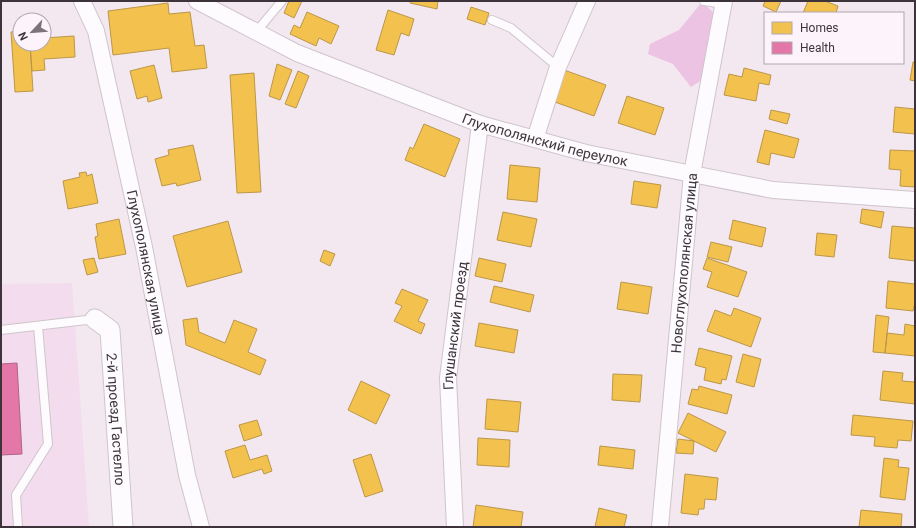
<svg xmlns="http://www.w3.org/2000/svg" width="916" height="528" font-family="Roboto,sans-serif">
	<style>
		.built { fill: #f3dced }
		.green { fill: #ecc3e2 }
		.homes { fill: #f2c14e; stroke: #bc9748 }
		.health { fill: #e377a8; stroke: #b16387 }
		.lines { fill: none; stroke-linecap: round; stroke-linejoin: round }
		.service-casing { stroke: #cfc5cc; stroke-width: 10 }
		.minor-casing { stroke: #cfc5cc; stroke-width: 18 }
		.tertiary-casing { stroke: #cfc5cc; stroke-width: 21 }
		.service { stroke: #fdfbfd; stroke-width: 8 }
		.minor { stroke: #fdfbfd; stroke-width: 16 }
		.tertiary { stroke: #fdfbfd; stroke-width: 19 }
		.labels { text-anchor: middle; stroke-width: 4; stroke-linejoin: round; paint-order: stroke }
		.street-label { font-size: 14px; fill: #3d343b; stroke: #fdf3fa }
	</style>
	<rect width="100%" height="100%" fill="#f3e7f0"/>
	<!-- built -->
	<path class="built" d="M72,283L89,527H1V284Z"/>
	<!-- green -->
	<path class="green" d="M702,2L717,16L705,78L691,87L673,64L648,54L650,44L679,30Z"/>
	<!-- homes -->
	<path class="homes" d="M289,1H302L294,18L284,13Z
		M411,1H438L437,9L410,3Z
		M765,1H781L776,12L763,6Z
		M808,1H825L838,6L836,13H803Z
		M168,3L169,14L190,12L195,46L204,45L207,68L172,72L169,48L113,55L108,11Z
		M471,7L489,13L485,25L467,19Z
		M388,10L414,19L409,36L401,33L394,55L376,50Z
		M307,12L339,26L331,44L319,38L316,46L290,34L294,25L300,28Z
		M20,31V44H30L33,91L15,92L11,32Z
		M74,36L75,57L44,59L45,70L32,71L30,44H44V38Z
		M913,62H915V81L910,80Z
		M277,64L292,70L280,100L269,96Z
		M154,65L162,98L148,102L147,96L137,99L130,71Z
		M744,68L771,75L769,85L759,83L756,101L724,95L729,74L742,77Z
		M564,70L606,85L594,116L552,101Z
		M298,71L309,76L296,108L285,104Z
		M254,73L261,192L237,193L230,75Z
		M627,96L664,108L655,135L618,123Z
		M895,107L915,109V134L893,132Z
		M771,110L790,114L787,124L769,119Z
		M424,124L460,139L445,177L405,160L410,147L413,149Z
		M765,130L799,139L794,158L771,153L769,165L757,162Z
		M193,145L201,180L177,186L176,183L162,186L155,159L169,155L168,150Z
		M890,150L915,151V187L900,186L901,170L889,169Z
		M510,165L540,168L537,202L507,199Z
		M86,172L87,176L92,174L98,203L68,209L63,181L80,177L79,173Z
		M634,181L661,185L657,208L631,204Z
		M862,209L884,212L881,228L860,223Z
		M503,212L537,219L531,247L497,240Z
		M119,219L126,254L99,259L95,237L98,236L96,224Z
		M733,220L766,228L762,247L729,239Z
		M228,221L242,272L187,287L173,236Z
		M892,226L915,228V261L889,258Z
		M817,233L837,235L834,257L815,255Z
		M711,242L732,247L728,262L707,257Z
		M324,250L335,254L330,266L320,261Z
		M94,258L98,272L87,275L83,260Z
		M479,258L506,264L502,282L475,276Z
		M707,258L747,272L738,297L707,287L712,272L703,269Z
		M888,281L915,284V303L913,311L886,308Z
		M621,282L652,287L648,314L617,309Z
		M494,286L534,295L530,312L490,302Z
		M402,289L428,300L418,321L425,324L421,334L394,321L402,306L395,303Z
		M734,308L761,318L751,347L707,331L715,310L731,316Z
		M876,315L889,317L885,353L873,352Z
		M197,318L199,332L225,343L234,320L257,329L248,352L266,360L260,375L186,345L183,320Z
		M479,323L518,330L514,353L475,346Z
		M905,324L915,326V356L885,353L887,333L904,335Z
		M699,348L732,356L726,380L722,379L721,384L704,380L706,368L695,365Z
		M743,354L761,359L754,387L736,382Z
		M883,371L903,373L902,381L915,382V404L880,400Z
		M613,374L642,375L640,402L612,400Z
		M361,381L390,395L376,424L348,410Z
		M699,386L732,395L727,414L688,404L692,389L698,390Z
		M487,399L521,402L518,432L485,429Z
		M688,413L726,432L716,452L678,433Z
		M853,415L913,421L911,441L898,440L897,448L874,446L875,437L851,435Z
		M257,420L262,435L244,441L239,425Z
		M478,438L510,440L509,467L477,465Z
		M678,439L694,441L693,454L676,453Z
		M245,445L250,460L267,455L272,471L264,474L262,469L233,478L225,451Z
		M600,446L635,450L633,469L598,465Z
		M371,454L383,491L365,497L353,460Z
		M884,458L899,460L898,467L909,468L905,500L880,497Z
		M685,474L718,478L716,500L705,499L704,509H699L698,515L681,513Z
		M476,505L523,512L521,527H473Z
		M599,508L627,515L624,527H595Z
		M861,510L902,514L901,527H859Z"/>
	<!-- health -->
	<path class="health" d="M17,363L22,454L1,455V364Z"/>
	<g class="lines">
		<defs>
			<path id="service" d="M704,1L724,4
				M492,20L511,28L558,67
				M256,32L282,1
				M1,330L95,319
				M18,527L16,495L48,444L38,326"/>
			<g id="minor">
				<path id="s1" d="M82,1L96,31L144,247L187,475L201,527"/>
				<path id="s2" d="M197,1L297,53L480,124L586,153L773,190L915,200"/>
				<path d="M535,139L558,67L587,1"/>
				<path id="s3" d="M455,527L448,378L480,124"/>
				<path id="s4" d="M660,527L692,174L724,1"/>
			</g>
			<g id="tertiary">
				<path id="s5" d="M95,319L110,330L123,527"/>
			</g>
		</defs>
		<!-- service casing -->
		<use href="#service" class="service-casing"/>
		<!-- minor casing -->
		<use href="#minor" class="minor-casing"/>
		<!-- tertiary casing -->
		<use href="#tertiary" class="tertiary-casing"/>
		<!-- service -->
		<use href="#service" class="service"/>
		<!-- minor -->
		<use href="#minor" class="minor"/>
		<!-- tertiary -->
		<use href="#tertiary" class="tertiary"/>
	</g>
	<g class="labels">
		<!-- street labels -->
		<g class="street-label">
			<text dy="5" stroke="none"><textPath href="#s2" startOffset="376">Глухополянский переулок</textPath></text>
			<text dy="5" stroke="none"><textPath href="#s1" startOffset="270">Глухополянская улица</textPath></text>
			<text dy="5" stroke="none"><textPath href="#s4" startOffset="265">Новоглухополянская улица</textPath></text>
			<text dy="5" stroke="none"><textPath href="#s3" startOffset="202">Глушанский проезд</textPath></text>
			<text dy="5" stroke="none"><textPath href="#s5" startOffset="108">2-й проезд Гастелло</textPath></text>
		</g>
	</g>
	<!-- border -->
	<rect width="916" height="528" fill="none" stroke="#3d343b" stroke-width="4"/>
	<!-- legend -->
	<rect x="764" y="12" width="140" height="52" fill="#fdf3fa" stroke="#b0a7ae"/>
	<rect x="772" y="22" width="20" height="12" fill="#f2c14e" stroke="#b0a7ae"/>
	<text x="800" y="32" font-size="12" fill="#3d343b">Homes</text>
	<rect x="772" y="42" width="20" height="12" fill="#e377a8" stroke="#b0a7ae"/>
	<text x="800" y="52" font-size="12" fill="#3d343b">Health</text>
	<!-- north arrow -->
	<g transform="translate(32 32) rotate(244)"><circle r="19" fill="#fdf3fa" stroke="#b0a7ae"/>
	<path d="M0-3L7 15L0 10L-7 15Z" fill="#7d737a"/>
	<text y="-6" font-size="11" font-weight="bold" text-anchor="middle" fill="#3d343b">N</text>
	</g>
</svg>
